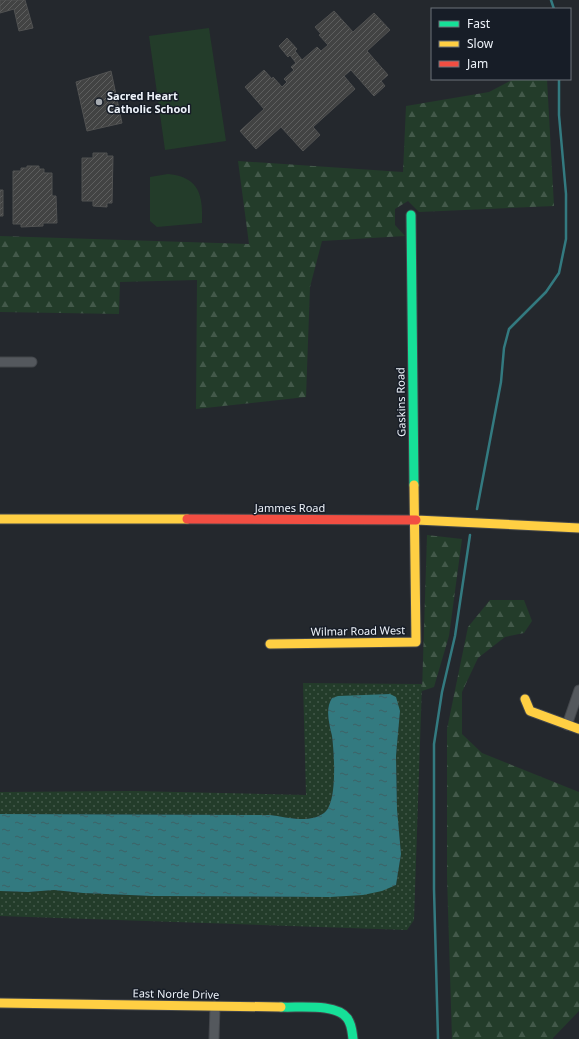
<svg xmlns="http://www.w3.org/2000/svg" width="579" height="1039" font-family="'Noto Sans',sans-serif">
	<style>
		.grass { fill: url(#grass-dots) }
		.forest { fill: url(#forest-firs) }
		.pitch { fill: #233c2a }
		.water { fill: url(#water-ripples) }
		.lines { fill: none; stroke-linecap: round; stroke-linejoin: round }
		.stream { stroke: #337a80; stroke-width: 2.5 }
		.building { fill: url(#building-hatch); stroke: #515252 }
		.street-casing { stroke: #43464b; stroke-width: 11 }
		.fast-casing { stroke: #43464b; stroke-width: 11 }
		.slow-casing { stroke: #43464b; stroke-width: 11 }
		.jam-casing { stroke: #43464b; stroke-width: 11 }
		.street { stroke: #54585d; stroke-width: 9 }
		.fast { stroke: #16e098; stroke-width: 9 }
		.slow { stroke: #ffcf43; stroke-width: 9 }
		.jam { stroke: #f24e42; stroke-width: 9 }
		.poi-dot { fill: #a7acb2; stroke: #171d27; stroke-width: 1.5 }
		.labels { text-anchor: middle; stroke-width: 3; stroke-linejoin: round; paint-order: stroke }
		.poi-label { font-size: 11px; font-weight: bold; fill: #eef3fa; stroke: #171d27; text-anchor: start }
		.street-label { font-size: 11px; fill: #eef3fa; stroke: #171d27 }
	</style>
	<defs>
		<pattern id="grass-dots" width="8" height="8" patternUnits="userSpaceOnUse"><rect width="8" height="8" fill="#233c2a"/><path d="M2 2h.1M6 6h.1" fill="none" stroke="#43594a" stroke-width="1.8" stroke-linecap="round"/></pattern>
		<pattern id="forest-firs" width="22" height="20" patternUnits="userSpaceOnUse"><rect width="22" height="20" fill="#233c2a"/><path d="M5 1l3.5 6h-7zM16 11l3.5 6h-7z" fill="#43594a"/></pattern>
		<pattern id="water-ripples" width="26" height="14" patternUnits="userSpaceOnUse"><rect width="26" height="14" fill="#337a80"/><path d="M2 4q2-2 4 0t4 0M15 11q2-2 4 0t4 0" fill="none" stroke="#3d6266"/></pattern>
		<pattern id="building-hatch" width="6" height="6" patternUnits="userSpaceOnUse"><rect width="6" height="6" fill="#424343"/><path d="M-1 1l2-2M0 6l6-6M5 7l2-2" fill="none" stroke="#5e5f5f"/></pattern>
	</defs>
	<rect width="100%" height="100%" fill="#24282d"/>
	<!-- grass -->
	<path class="grass" d="M303,683L422,684L414,920L407,930L0,916V891L28,892L54,890L83,893L152,896L330,897L396,885L401,854L397,809L396,756L400,711L390,694L332,698C325,709 329,724 332,736C334,752 338,803 324,813C308,824 286,817 270,815L0,814V792L133,791L306,795Z"/>
	<!-- forest -->
	<path class="forest" d="M514,79H547L554,206L419,212L408,201L395,209V225L405,236L322,241L310,287L306,397L196,409L197,280L120,282L119,314L0,312V236L249,244L238,161L403,172L406,106L489,92Z
		M427,535L462,539L449,636L434,687L422,691Z
		M490,600H524L532,621L524,633L505,637L478,658L462,692V734L482,753L579,792V1011L553,1038V1039H452L447,877V729L468,627Z"/>
	<!-- pitch -->
	<path class="pitch" d="M209,28L226,141L165,150L149,36Z
		M168,174C200,177 203,196 202,223L157,227L150,221V177Z"/>
	<!-- water -->
	<path class="water" d="M390,694L396,697L400,711L396,756L397,809L401,854L396,885L382,891L363,895L330,897L152,896L83,893L54,890L28,892L0,891V814L270,815C286,817 309,824 324,813C338,803 334,752 332,736C329,723 325,709 332,698L338,696Z"/>
	<g class="lines">
		<!-- stream -->
		<path class="stream" d="M551,0L554,9
			M477,509L501,382L504,348L509,329L546,292L559,273L566,239V194L559,115V79
			M438,1039L434,889V744L442,692L455,636L470,535"/>
	</g>
	<!-- building -->
	<path class="building" d="M0,0H25L33,28L19,31L14,9L0,13Z
		M334,11L353,32L374,13L390,30L367,51L388,75L381,81L385,86L374,96L351,70L344,76L355,89L313,127L320,135L303,151L281,127L256,149L240,131L264,109L245,87L264,70L272,79L273,77L282,87L287,82L284,79L294,70L291,67L296,63L290,55L288,57L279,46L287,38L297,49L295,51L302,60L317,47L321,51L328,45L319,35L321,34L315,27Z
		M111,71L122,123L87,131L76,82Z
		M93,153H107V156H113L112,203H107V207L93,206V201H82V158H93Z
		M27,166H39V169H44V173H52V196H56L57,223H43V226L21,227V224H13V171H21V168H27Z
		M0,190H3V216H0Z"/>
	<g class="lines">
		<defs>
			<path id="street" d="M0,362H32
				M567,725L579,690
				M214,1039L215,1006"/>
			<path id="fast" d="M411,215L414,485
				M281,1007C298,1008 336,1003 347,1018C352,1024 352,1032 353,1039"/>
			<path id="slow" d="M0,519H187
				M416,520L579,528
				M270,644L416,642L414,485
				M525,699L530,711L579,729
				M0,1003L281,1007"/>
			<path id="jam" d="M187,519L416,520"/>
		</defs>
		<!-- street casing -->
		<use href="#street" class="street-casing"/>
		<!-- fast casing -->
		<use href="#fast" class="fast-casing"/>
		<!-- slow casing -->
		<use href="#slow" class="slow-casing"/>
		<!-- jam casing -->
		<use href="#jam" class="jam-casing"/>
		<!-- street -->
		<use href="#street" class="street"/>
		<!-- fast -->
		<use href="#fast" class="fast"/>
		<!-- slow -->
		<use href="#slow" class="slow"/>
		<!-- jam -->
		<use href="#jam" class="jam"/>
	</g>
	<!-- markers -->
	<circle class="poi-dot" cx="99" cy="102" r="4"/>
	<g class="labels">
		<!-- poi labels -->
		<g class="poi-label">
			<text x="107" y="100">Sacred Heart<tspan x="107" dy="13">Catholic School</tspan></text>
		</g>
		<!-- street labels -->
		<g class="street-label">
			<text transform="translate(401 402) rotate(-91)" y="4">Gaskins Road</text>
			<text x="290" y="512">Jammes Road</text>
			<text transform="translate(358 631) rotate(-1)" y="4">Wilmar Road West</text>
			<text transform="translate(176 994) rotate(1)" y="4">East Norde Drive</text>
		</g>
	</g>
	<!-- legend -->
	<rect x="431" y="8" width="140" height="72" fill="#171d27" stroke="#6d737b"/>
	<rect x="439" y="21" width="20" height="6" fill="#16e098" stroke="#6d737b"/>
	<text x="467" y="28" font-size="12" fill="#eef3fa">Fast</text>
	<rect x="439" y="41" width="20" height="6" fill="#ffcf43" stroke="#6d737b"/>
	<text x="467" y="48" font-size="12" fill="#eef3fa">Slow</text>
	<rect x="439" y="61" width="20" height="6" fill="#f24e42" stroke="#6d737b"/>
	<text x="467" y="68" font-size="12" fill="#eef3fa">Jam</text>
</svg>
